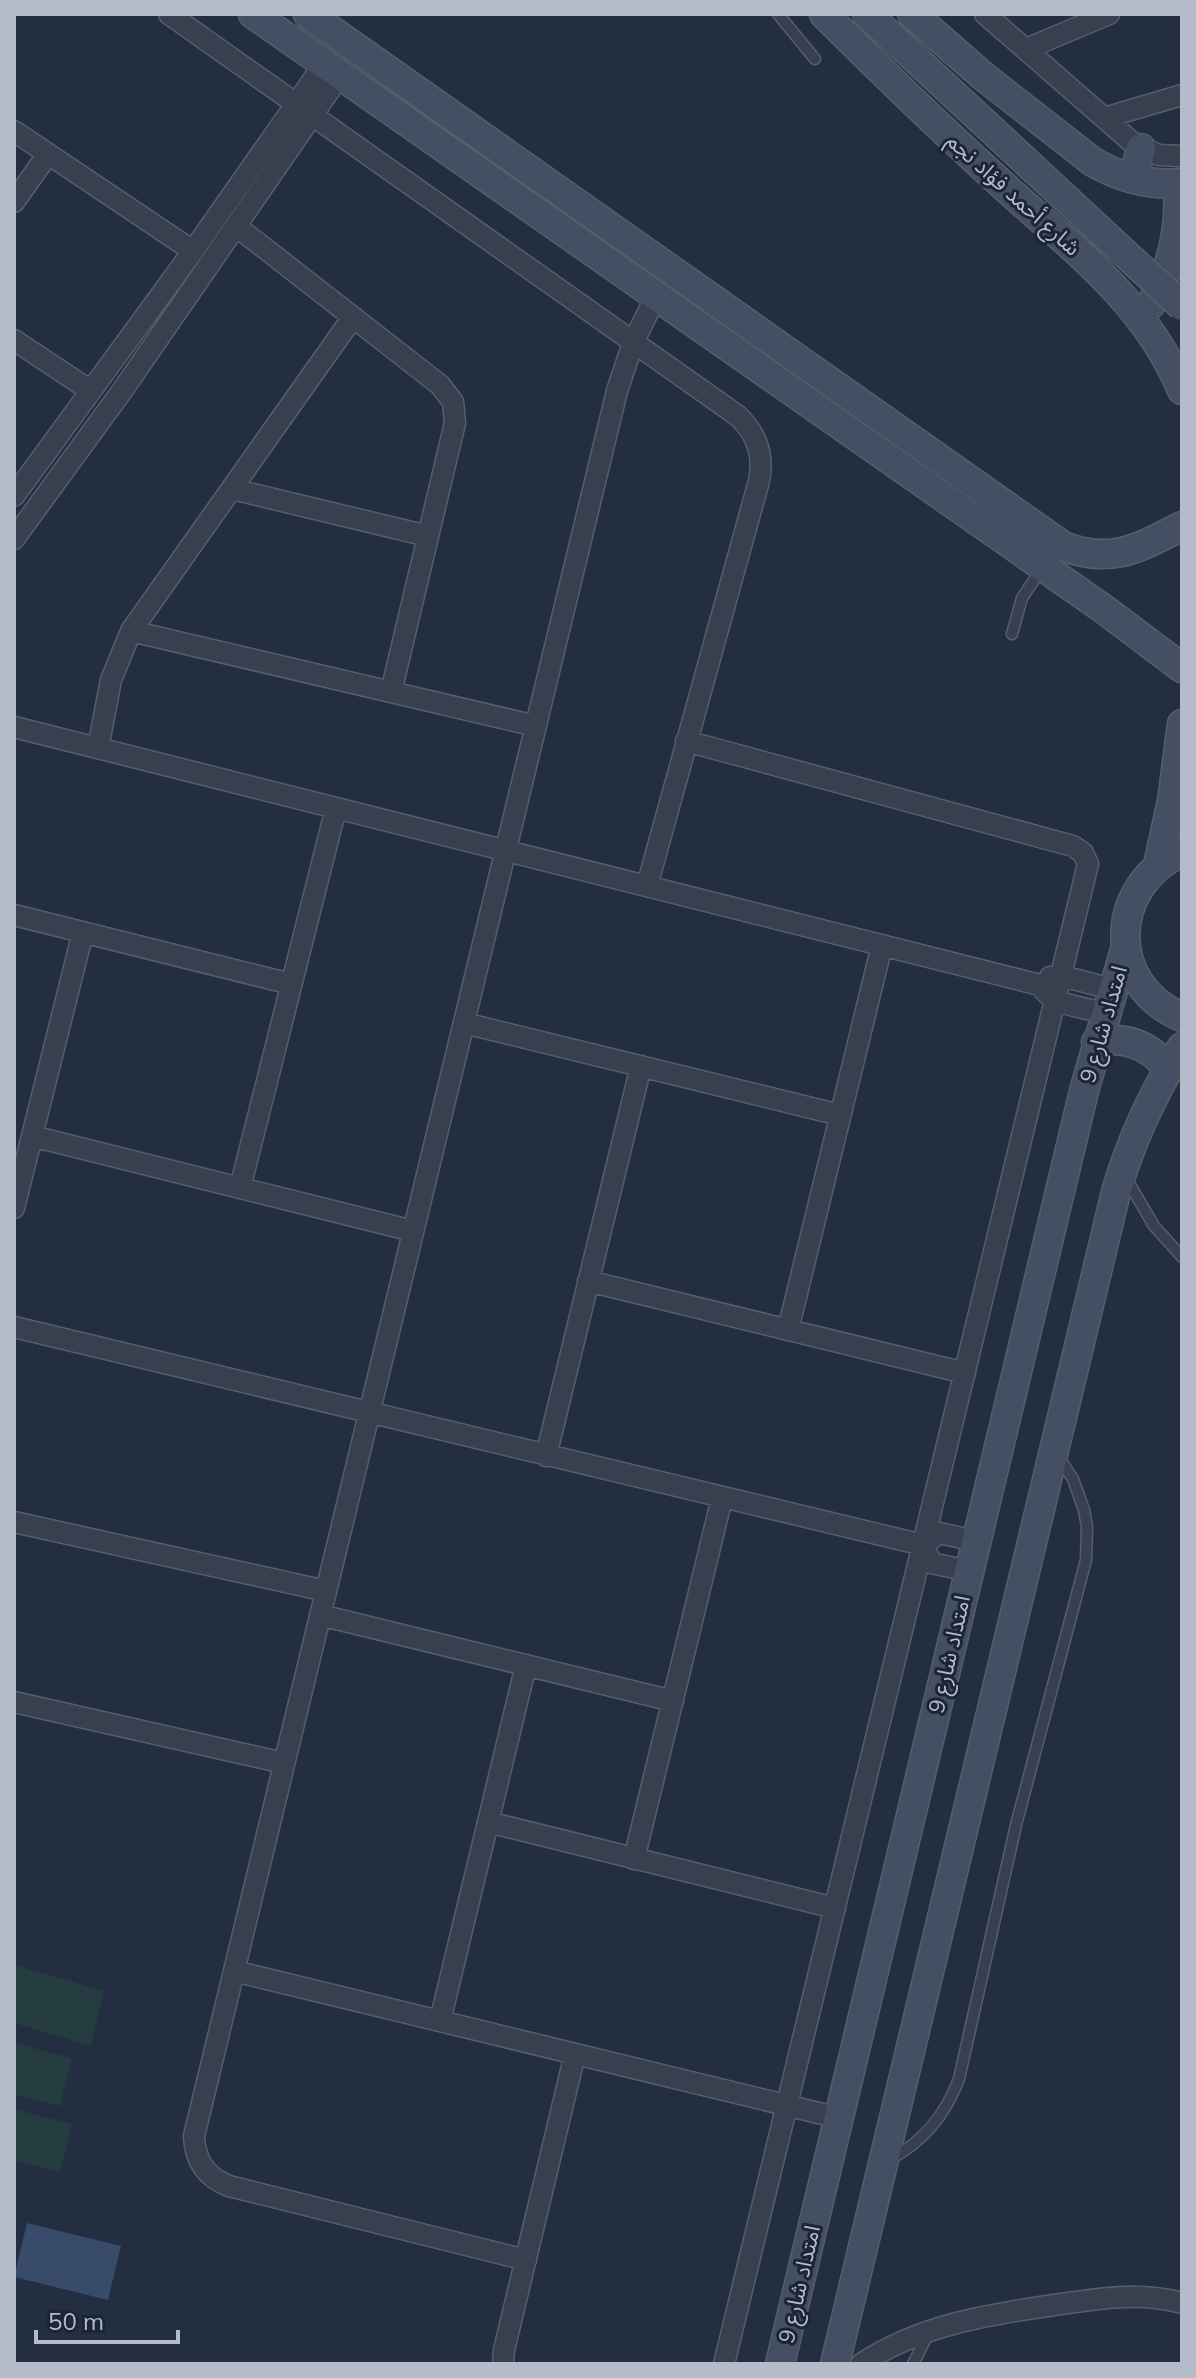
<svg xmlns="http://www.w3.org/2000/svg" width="1196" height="2378" font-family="Mulish,'Noto Sans Arabic',sans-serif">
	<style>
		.green { fill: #253d41 }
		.water { fill: #384b6a }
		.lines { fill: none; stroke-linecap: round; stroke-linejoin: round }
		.lane-casing { stroke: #555e6d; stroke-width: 13 }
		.street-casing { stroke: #555e6d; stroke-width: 23 }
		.secondary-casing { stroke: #555e6d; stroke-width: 31 }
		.lane { stroke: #384050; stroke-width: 10 }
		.street { stroke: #384050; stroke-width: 20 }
		.secondary { stroke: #454f63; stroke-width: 28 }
		.secondary-bridge-casing { stroke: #555e6d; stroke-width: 31; stroke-linecap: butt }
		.secondary-bridge { stroke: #454f63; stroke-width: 28 }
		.labels { text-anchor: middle; stroke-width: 6; stroke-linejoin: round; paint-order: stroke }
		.street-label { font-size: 22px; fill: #b4bcca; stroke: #1c2535 }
	</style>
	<rect width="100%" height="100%" fill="#232e40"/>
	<!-- green -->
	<path class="green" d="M14,1965L104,1991L91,2046L14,2023Z
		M14,2043L72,2058L60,2106L14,2094Z
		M14,2109L72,2124L60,2172L14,2160Z"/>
	<!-- water -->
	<path class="water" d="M27,2223L121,2246L108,2300L14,2277Z"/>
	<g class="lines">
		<defs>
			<path id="lane" d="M778,14L815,59
				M1012,634L1022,598L1042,568
				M1126,1178L1154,1226L1182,1257
				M889,2160C923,2142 945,2116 959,2079L1016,1825L1086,1560L1087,1527L1084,1510L1073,1479L1058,1456
				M913,2364L928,2334"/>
			<path id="street" d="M169,14L738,416C758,435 764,456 759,481L647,886
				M985,14L1134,144L1159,155L1182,156
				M1026,49L1109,14
				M1104,118L1182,95
				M14,131L193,251
				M14,202L48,154
				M236,226L440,385L453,402L455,423L391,692
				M14,340L91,391
				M232,489L428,536
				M14,496L193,251L324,64
				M14,539L122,391L340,75
				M131,631L536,726
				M14,727L1040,985C1052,1006 1083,1007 1105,1013
				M686,741L1073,846L1083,853L1088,864L724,2364
				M98,748L111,680L131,631L353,317
				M14,915L291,984
				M1050,977L1062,976L1112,989
				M464,1023L840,1115
				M32,1136L413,1231
				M240,1188L336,808
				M14,1208L83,932
				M588,1281L965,1373
				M14,1327L923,1545
				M788,1330L882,945
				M546,1456L641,1066
				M14,1522L326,1591
				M923,1545L931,1563L969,1571
				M923,1545L939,1533L976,1541
				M320,1615L673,1701
				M14,1702L284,1763
				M488,1822L835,1908
				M634,1859L722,1498
				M234,1971L839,2118
				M440,2021L526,1665
				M526,2260L229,2186C206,2177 195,2161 194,2136L617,391L633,343L656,296
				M503,2364L504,2350L575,2054
				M861,2364C920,2325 986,2315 1054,2305C1098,2299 1138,2291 1182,2303"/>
			<path id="secondary" d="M253,14L1105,610L1182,668
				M308,14L1063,546C1111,565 1139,548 1182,526
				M824,14C880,70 937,125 995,178C1067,245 1143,297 1182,390
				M867,14L1132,260
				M912,14L983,76L1093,162C1121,178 1150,186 1182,183
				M1134,179L1141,148
				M1151,304C1173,267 1181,227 1178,183
				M1182,852C1108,885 1105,985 1182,1017
				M1158,865L1172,801L1182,724
				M1096,1042C1126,1036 1150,1045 1168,1069
				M780,2364L1084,1091L1126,946
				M835,2364L1116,1192C1131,1140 1153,1093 1182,1047"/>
		</defs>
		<!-- lane casing -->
		<use href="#lane" class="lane-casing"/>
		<!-- street casing -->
		<use href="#street" class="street-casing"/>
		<!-- secondary casing -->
		<use href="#secondary" class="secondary-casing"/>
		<!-- lane -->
		<use href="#lane" class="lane"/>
		<!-- street -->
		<use href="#street" class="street"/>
		<!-- secondary -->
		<use href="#secondary" class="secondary"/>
		<defs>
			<path id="secondary-bridge" d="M1132,260L1182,306"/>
		</defs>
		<!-- secondary-bridge casing -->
		<use href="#secondary-bridge" class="secondary-bridge-casing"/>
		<!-- secondary-bridge -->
		<use href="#secondary-bridge" class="secondary-bridge"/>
	</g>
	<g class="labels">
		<!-- street labels -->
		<g class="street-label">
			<text transform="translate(1014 194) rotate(42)" y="8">شارع أحمد فؤاد نجم</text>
			<text transform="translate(1103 1024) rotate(-74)" y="8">امتداد شارع 9</text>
			<text transform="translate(949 1654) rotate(-77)" y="8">امتداد شارع 9</text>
			<text transform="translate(799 2284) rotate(-77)" y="8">امتداد شارع 9</text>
		</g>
	</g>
	<!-- border -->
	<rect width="1196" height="2378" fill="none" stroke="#b4bcca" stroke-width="32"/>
	<!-- scale -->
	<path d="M36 2330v12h142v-12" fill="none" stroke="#b4bcca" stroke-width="4"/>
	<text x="48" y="2330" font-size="24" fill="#b4bcca" stroke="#1c2535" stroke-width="6" paint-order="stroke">50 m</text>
</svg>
